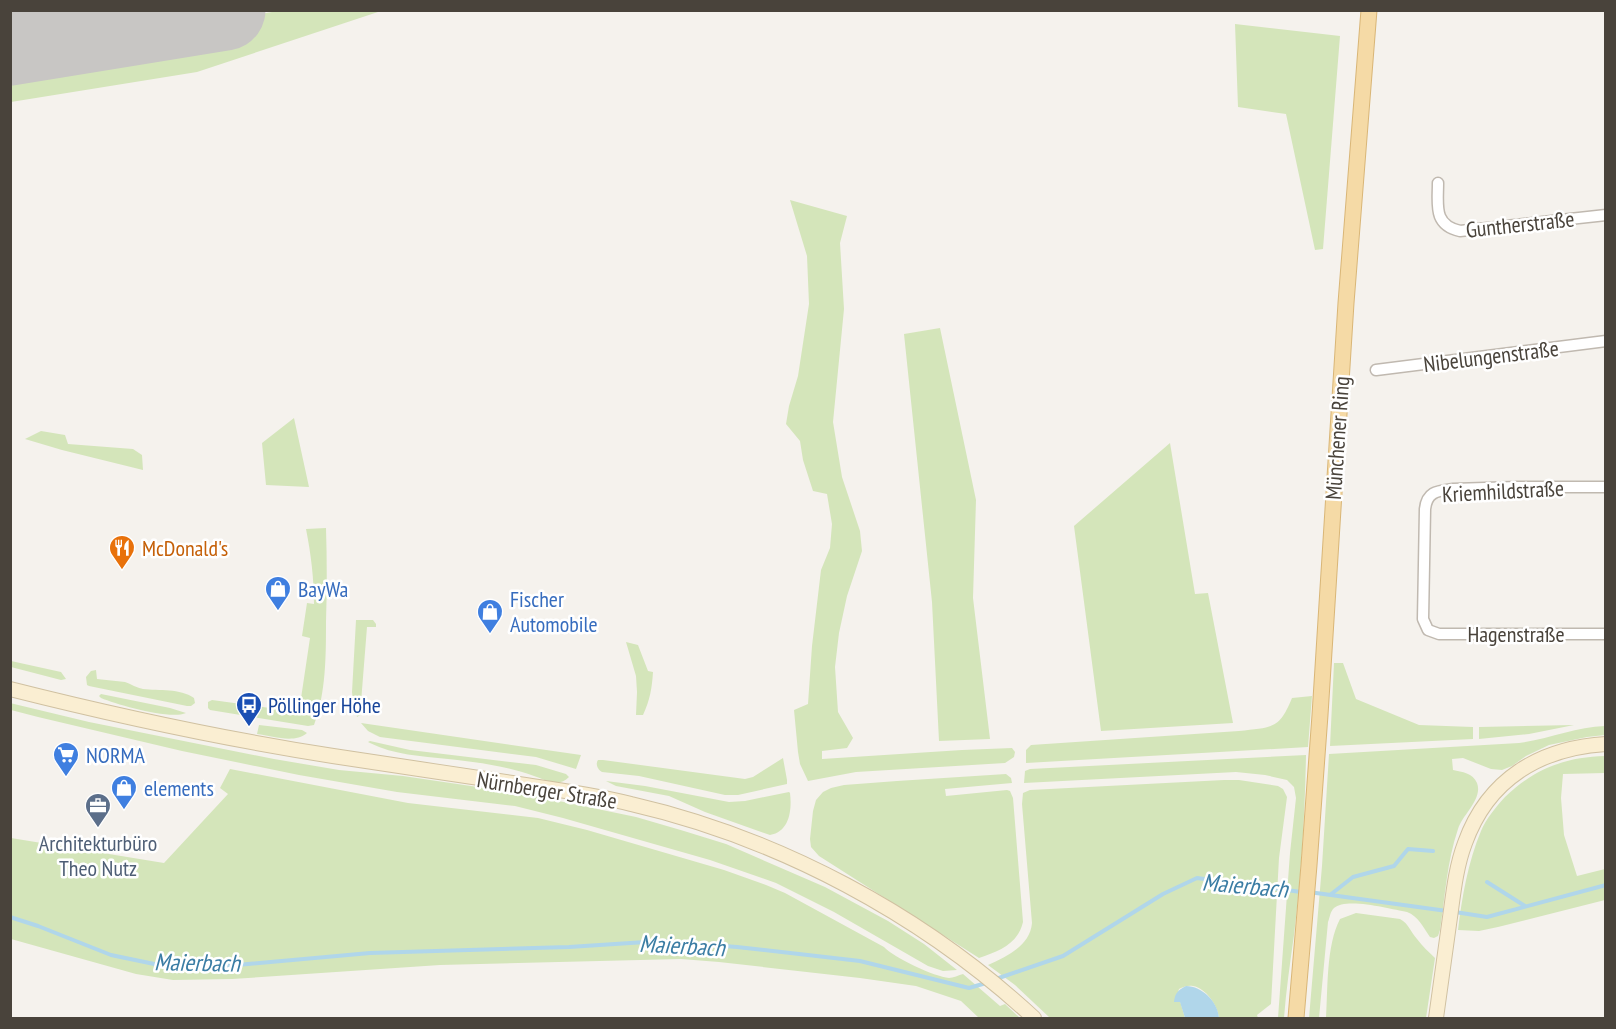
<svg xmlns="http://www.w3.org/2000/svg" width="1616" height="1029" font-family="'PT Sans Narrow',sans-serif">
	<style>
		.green { fill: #d4e5ba }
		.water { fill: #b0d6ea }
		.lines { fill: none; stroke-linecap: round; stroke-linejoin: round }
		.stream { stroke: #b0d6ea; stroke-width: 4 }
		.runway { stroke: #c8c6c4; stroke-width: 81 }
		.street-casing { stroke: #c0b9b0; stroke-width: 13 }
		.secondary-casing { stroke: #d0c1a1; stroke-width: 16 }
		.primary-casing { stroke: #d9b677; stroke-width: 17 }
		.street { stroke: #fff; stroke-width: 10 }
		.secondary { stroke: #faeed2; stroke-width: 14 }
		.primary { stroke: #f5daa6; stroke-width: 15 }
		.labels { text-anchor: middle; stroke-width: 5; stroke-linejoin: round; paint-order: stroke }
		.street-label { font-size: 22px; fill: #49433b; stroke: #fff }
		.food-label { font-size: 22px; fill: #c56008; stroke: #fff; text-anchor: start }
		.shop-label { font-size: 22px; fill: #366cbe; stroke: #fff; text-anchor: start }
		.transit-label { font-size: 22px; fill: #164399; stroke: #fff; text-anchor: start }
		.service-label { font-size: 22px; fill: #4e5e75; stroke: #fff }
		.water-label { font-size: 24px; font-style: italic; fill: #3b7da4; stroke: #fff }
	</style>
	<rect width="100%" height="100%" fill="#f5f2ed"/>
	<!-- green -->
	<path class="green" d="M11,10H161V11L11,35Z
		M284,10L381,11L197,72L11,102V55Z
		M1235,24L1340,36L1323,249L1315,250L1286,114L1238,107Z
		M790,200L847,216L840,243L844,309L833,422L842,477L860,531L862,551L847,596L839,633L835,667L838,712L853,738L847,748L822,751V759L962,750L1012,748L1015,752L1014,757L1005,763L856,772L808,781L800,764L798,752L794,710L808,704L812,646L821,570L830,548L832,524L827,494L813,491L803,460L800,441L786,424L789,406L798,376L809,304L807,256Z
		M940,328L976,500L973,598L990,739L939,741L932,602L904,334Z
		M294,418L309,487L266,485L262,443Z
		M41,431L65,435L68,444L133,449L142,455L143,470L62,450L25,439Z
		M1170,443L1195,594L1208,593L1233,723L1101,731L1074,526Z
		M326,528C327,560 327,591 326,622C326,656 326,693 314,725L308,726L210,710L208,708V702L212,700L284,710C290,710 296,711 300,705L310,638L302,636L307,603L314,604C314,579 311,554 306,529Z
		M356,620H373L376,624V627H367L360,715L357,717L353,701L352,692Z
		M626,642L638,645L648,671L653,672C652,688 650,700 643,715H636L637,692L636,676Z
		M11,661L61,672L66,679L61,680L11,667Z
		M1334,663H1343L1356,699L1419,725L1473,727V739L1330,746Z
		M96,670L97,679C106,680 116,681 125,682C131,684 137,688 143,689C159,691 180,688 194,698L195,703L191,706H187L89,686L87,685L86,677L91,671Z
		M101,694L170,708L186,713C170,720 118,705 101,698L99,696Z
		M1312,696L1308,747L1026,763V750L1031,745L1239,731C1272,727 1279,730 1292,698Z
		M10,703L89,722L274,759L339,770L403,776L525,794L636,817L684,831L726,844L825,887L888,921L924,944L957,970L943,971L928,966L834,912L776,883L710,860L563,818L515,806L397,792L299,775L182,751L38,717L11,710Z
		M361,723L581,755L576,769L536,757L380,737L368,731Z
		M259,725L302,730L307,733C294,744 273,736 257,734Z
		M1574,725L1529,734L1479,739V727Z
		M1605,726V735L1587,737L1549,745L1526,756L1512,766L1502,770L1491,769L1463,758L1452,759L1453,770C1462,772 1473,773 1477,783C1483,799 1463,814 1458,829C1447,861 1445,897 1440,930L1438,936L1434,938L1430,937C1423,927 1418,916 1407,912C1391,909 1346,897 1334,908C1330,912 1330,917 1328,922L1319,1018H1309L1322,866L1329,754L1519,743C1549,739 1576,727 1605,726Z
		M370,741L410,750L536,765L566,774L569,777C559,788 546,780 534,776C507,766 476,762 448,759C421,756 394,755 370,743L368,742Z
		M1306,755C1305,815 1301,876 1294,935C1290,963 1286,991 1284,1018H1278L1290,853L1296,798L1294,787L1287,780L1265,775L1236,772L1024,783L1025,771L1030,769Z
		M1605,756V773L1563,774L1561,798L1564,835L1577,876L1605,869V900L1498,927L1479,931L1458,930C1462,897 1468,862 1481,831C1486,819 1496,807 1505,797C1534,769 1565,757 1605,756Z
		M783,758L787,780V784L738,795H725L639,776L602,772C598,770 595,764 598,760H603L745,779L753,777Z
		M230,769L408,803L538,818L587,830L724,870L766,885L785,893L884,947C893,957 935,977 949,978C953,978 959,975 963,974L1000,1006L1005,1004L1020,1018H979L961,1001L916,986L860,978L719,962L681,959L440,965L232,979L173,980L136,974L11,939V838L164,863L228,794L220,788Z
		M1006,774L1011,778L1012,783L945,789L946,796L1007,790L1010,791L1013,798L1023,922C1018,944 999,951 979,958L819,856L811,847L810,839L813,811L816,800L823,792L831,788L844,785L897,781Z
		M1224,780H1239L1278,786L1283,789L1287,797L1279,858L1271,1004L1257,1015L1258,1018H1219C1218,1006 1206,988 1193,986C1188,985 1183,987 1179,989L1175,1002L1180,1001L1185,1018H1050L1015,985L988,965C1007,956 1030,946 1032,923L1022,804L1023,793L1030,790Z
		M606,781L645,786L729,802L745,801L789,792L790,793C792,809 790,832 770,835L705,812L669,796L616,786Z
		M1356,913L1400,919C1409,924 1410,931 1417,939C1422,946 1429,952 1435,958L1426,1018H1326C1328,988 1326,946 1340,919Z"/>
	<!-- water -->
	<path class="water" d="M1186,986C1202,986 1218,1002 1219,1018H1185L1180,1002H1174C1175,993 1178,990 1186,986Z"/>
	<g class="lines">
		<!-- stream -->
		<path class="stream" d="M1487,882L1525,906
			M1309,892L1447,911
			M1330,895L1353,877L1394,866L1408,849L1433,851
			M1455,912L1487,917L1606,885
			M10,917L38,926L111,955L159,965L216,967L370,953L569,947L661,941L737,947L860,961L969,988L986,983
			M996,979L1063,956L1163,894L1197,878L1301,892"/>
		<!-- runway -->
		<path class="runway" d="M10,45L225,10"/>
		<defs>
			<path id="street" d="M1438,183C1438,205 1433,225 1460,231L1606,215
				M1376,370L1606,341
				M1606,487H1517L1453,489C1438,491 1427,491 1425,509L1423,619L1428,630L1439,634H1606"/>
			<path id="secondary" d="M10,689C117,716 224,739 333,756C393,765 452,774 512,783C552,789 592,794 631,804C779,838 923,915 1034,1018
				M1436,1018C1441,982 1446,946 1451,910C1454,887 1457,864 1465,843C1488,779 1540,748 1606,744"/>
			<path id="primary" d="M1296,1018L1309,865L1320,715L1346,303L1369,10"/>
		</defs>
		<!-- street casing -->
		<use href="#street" class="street-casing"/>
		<!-- secondary casing -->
		<use href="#secondary" class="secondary-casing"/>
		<!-- primary casing -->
		<use href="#primary" class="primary-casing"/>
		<!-- street -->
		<use href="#street" class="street"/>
		<!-- secondary -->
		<use href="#secondary" class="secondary"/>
		<!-- primary -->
		<use href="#primary" class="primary"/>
	</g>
	<!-- icons -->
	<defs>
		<symbol id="restaurant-pin" viewBox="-11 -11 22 30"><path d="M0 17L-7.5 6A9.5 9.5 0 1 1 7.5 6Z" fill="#e8710a" stroke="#fff"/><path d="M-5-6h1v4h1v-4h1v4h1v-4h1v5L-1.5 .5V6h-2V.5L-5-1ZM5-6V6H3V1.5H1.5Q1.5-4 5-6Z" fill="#fff"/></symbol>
		<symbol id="shop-pin" viewBox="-11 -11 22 30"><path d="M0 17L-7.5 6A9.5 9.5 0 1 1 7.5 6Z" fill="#3f7fe0" stroke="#fff"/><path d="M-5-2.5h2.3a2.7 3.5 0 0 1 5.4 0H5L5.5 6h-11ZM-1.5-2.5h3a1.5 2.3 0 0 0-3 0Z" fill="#fff"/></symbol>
		<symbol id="bus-pin" viewBox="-11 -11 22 30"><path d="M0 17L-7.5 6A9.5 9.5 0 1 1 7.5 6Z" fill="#1a4fb4" stroke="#fff"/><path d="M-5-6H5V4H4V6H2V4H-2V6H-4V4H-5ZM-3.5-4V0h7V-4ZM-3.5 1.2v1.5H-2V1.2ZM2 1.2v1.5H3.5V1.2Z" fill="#fff"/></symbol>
		<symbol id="supermarket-pin" viewBox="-11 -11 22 30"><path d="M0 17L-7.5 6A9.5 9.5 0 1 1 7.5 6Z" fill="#3f7fe0" stroke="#fff"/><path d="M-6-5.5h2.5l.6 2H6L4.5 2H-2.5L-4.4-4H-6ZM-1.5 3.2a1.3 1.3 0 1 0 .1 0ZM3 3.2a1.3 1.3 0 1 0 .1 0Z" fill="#fff"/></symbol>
		<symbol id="office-pin" viewBox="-11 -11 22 30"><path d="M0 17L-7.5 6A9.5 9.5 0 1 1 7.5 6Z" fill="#5c6f8a" stroke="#fff"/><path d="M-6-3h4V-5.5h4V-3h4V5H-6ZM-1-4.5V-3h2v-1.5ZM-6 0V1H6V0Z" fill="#fff"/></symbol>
	</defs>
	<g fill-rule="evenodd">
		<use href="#restaurant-pin" x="107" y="533" width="30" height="40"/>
		<use href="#shop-pin" x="263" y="574" width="30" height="40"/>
		<use href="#shop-pin" x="475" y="597" width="30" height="40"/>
		<use href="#bus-pin" x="234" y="690" width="30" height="40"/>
		<use href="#supermarket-pin" x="51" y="740" width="30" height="40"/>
		<use href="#shop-pin" x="109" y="773" width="30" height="40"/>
		<use href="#office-pin" x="83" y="791" width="30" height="40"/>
	</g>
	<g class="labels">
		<!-- street labels -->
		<g class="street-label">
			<text transform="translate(1520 224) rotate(-6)" y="8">Guntherstraße</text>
			<text transform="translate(1491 356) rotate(-7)" y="8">Nibelungenstraße</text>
			<text transform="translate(1337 438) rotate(-86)" y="8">Münchener Ring</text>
			<text transform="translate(1503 491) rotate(-3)" y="8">Kriemhildstraße</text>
			<text x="1516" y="642">Hagenstraße</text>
			<text transform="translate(547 790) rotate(9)" y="8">Nürnberger Straße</text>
		</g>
		<!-- food labels -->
		<g class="food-label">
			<text x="142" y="556">McDonald's</text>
		</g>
		<!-- shop labels -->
		<g class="shop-label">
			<text x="298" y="597">BayWa</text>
			<text x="510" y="607">Fischer<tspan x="510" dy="25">Automobile</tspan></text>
			<text x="86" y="763">NORMA</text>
			<text x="144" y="796">elements</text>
		</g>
		<!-- transit labels -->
		<g class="transit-label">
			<text x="268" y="713">Pöllinger Höhe</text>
		</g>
		<!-- service labels -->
		<g class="service-label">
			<text x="98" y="851">Architekturbüro<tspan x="98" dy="25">Theo Nutz</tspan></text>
		</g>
		<!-- water labels -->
		<g class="water-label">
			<text transform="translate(1245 886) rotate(5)" y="8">Maierbach</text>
			<text transform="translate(682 946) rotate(3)" y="8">Maierbach</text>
			<text transform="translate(197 963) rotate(1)" y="8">Maierbach</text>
		</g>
	</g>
	<!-- border -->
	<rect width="1616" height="1029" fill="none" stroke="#49433b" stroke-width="24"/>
</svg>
